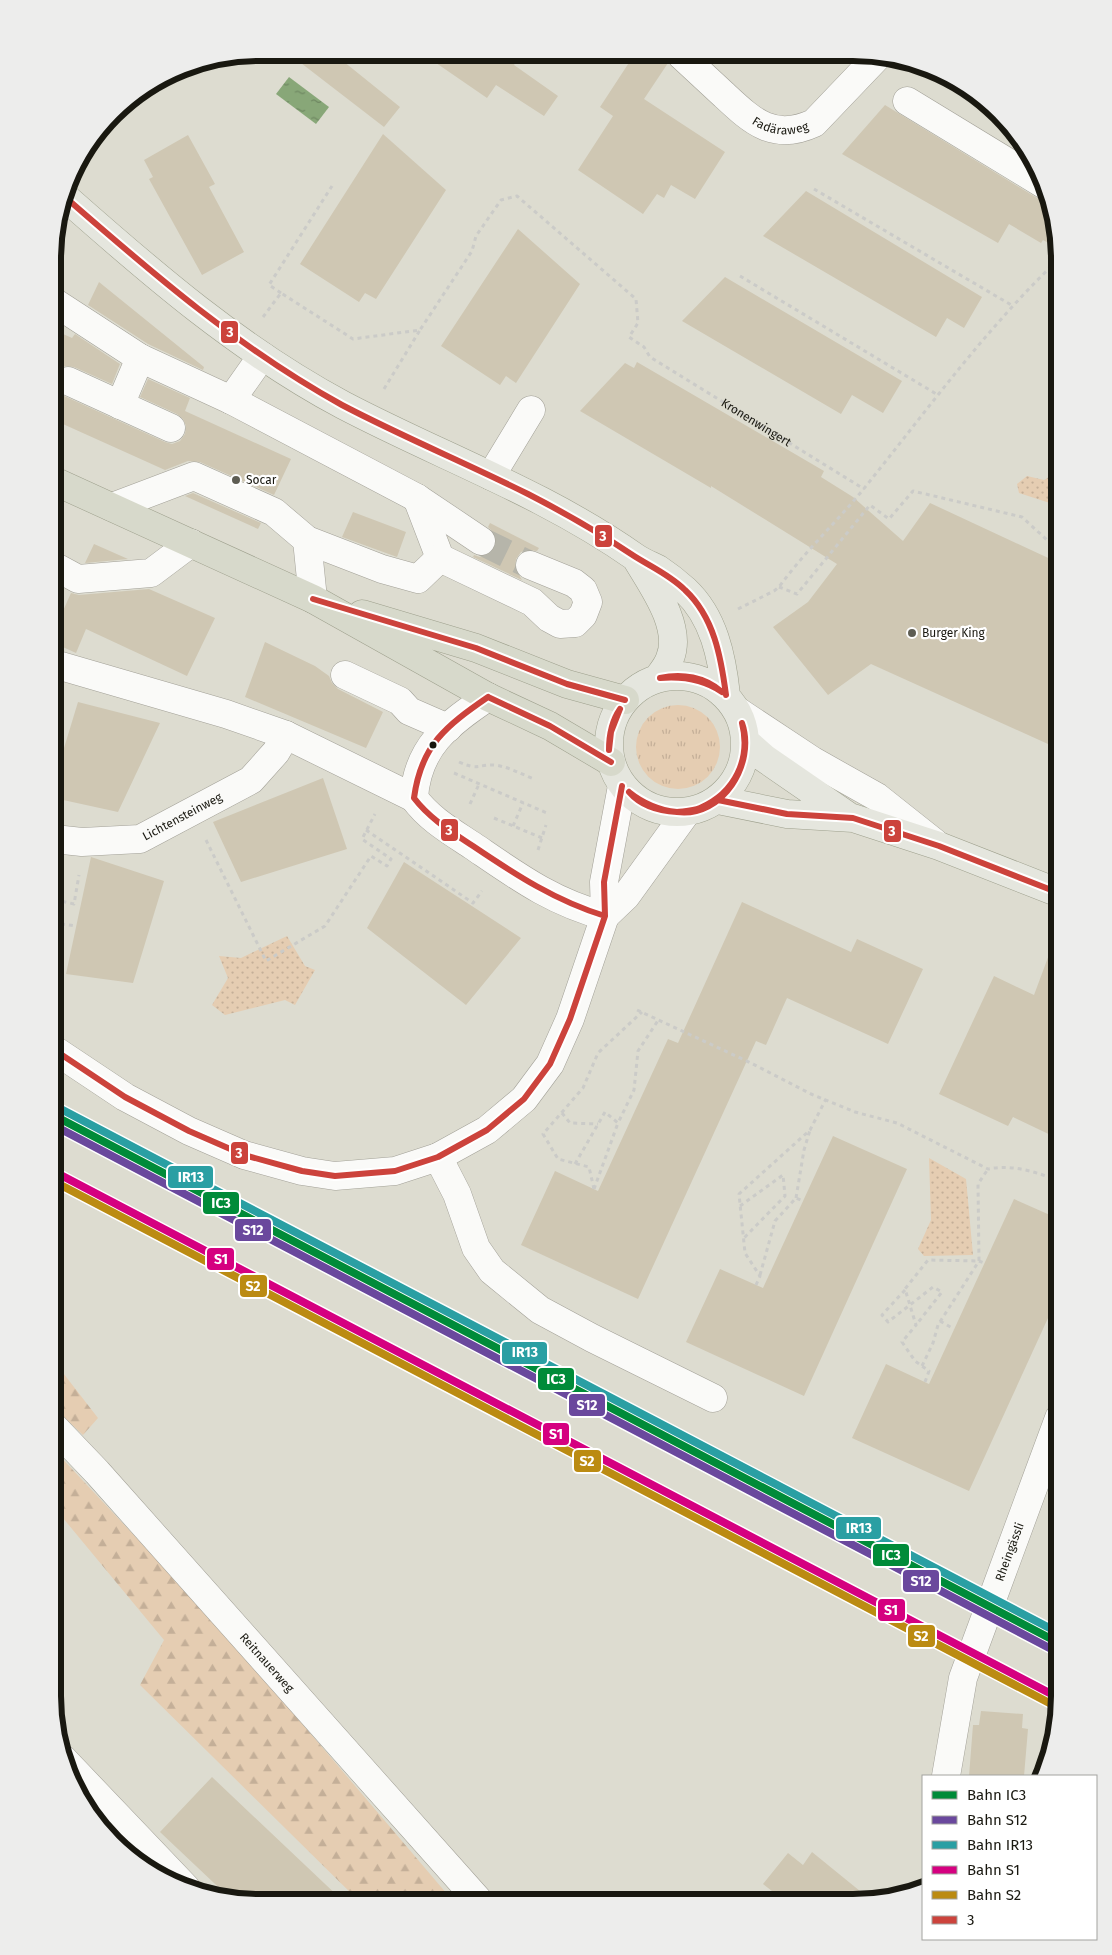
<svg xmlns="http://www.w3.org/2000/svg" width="1112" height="1955" font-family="'Fira Sans',sans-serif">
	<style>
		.grass { fill: url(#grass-tufts) }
		.forest { fill: url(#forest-firs) }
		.park { fill: url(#park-dots) }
		.water { fill: url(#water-ripples) }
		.building { fill: #cfc7b3 }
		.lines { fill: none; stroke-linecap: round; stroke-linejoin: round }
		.minor-tunnel { stroke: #b6b5aa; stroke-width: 28; stroke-dasharray: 28 14; stroke-linecap: butt }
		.minor-casing { stroke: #a2a097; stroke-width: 29 }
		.major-casing { stroke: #9ea08d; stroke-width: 29 }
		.highway-casing { stroke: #9ea08d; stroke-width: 29 }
		.path { stroke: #cbcbc8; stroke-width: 3; stroke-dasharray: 4 4; stroke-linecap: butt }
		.minor { stroke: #fafaf8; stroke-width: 28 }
		.major { stroke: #e5e6de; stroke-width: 28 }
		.highway { stroke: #d7d9cb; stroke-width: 28 }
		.bus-1-casing { stroke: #fff; stroke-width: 10 }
		.bus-1 { stroke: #cc433c; stroke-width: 6 }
		.rail-1-casing { stroke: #fff; stroke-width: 11 }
		.rail-2-casing { stroke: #fff; stroke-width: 11 }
		.rail-3-casing { stroke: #fff; stroke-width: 11 }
		.rail-4-casing { stroke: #fff; stroke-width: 11 }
		.rail-5-casing { stroke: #fff; stroke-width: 11 }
		.rail-1 { stroke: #008b39; stroke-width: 8 }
		.rail-2 { stroke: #6a489d; stroke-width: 8 }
		.rail-3 { stroke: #2a9fa3; stroke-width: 8 }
		.rail-4 { stroke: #d50080; stroke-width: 8 }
		.rail-5 { stroke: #bb8b12; stroke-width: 8 }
		.poi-dot { fill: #5e5d53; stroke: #fff; stroke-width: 2 }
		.bus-dot { fill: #191810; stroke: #fff; stroke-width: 2 }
		.labels { text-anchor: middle; stroke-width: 4.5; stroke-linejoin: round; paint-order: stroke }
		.street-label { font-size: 12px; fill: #191810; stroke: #fff }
		.poi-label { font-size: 12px; fill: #191810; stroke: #fff; text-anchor: start }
		.rim { fill: none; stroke: #191810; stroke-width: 6 }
		.line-badge { stroke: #fff; stroke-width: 2 }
		.badge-label { font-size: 14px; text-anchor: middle; font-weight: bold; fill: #fff }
	</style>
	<defs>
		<pattern id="grass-tufts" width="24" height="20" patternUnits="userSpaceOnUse" patternTransform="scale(1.25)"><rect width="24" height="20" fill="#e5cdb2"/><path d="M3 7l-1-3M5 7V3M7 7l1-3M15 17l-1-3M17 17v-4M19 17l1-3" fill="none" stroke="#c4af98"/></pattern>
		<pattern id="forest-firs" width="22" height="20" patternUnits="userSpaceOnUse" patternTransform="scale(1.25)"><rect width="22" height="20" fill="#e5cdb2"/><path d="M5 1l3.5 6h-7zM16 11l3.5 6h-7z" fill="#c4af98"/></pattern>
		<pattern id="park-dots" width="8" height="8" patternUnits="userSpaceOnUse" patternTransform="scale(1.25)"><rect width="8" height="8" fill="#e5cdb2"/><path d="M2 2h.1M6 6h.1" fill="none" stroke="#c4af98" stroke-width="1.8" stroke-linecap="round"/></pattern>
		<pattern id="water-ripples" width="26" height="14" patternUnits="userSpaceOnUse" patternTransform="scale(1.25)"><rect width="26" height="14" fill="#88a778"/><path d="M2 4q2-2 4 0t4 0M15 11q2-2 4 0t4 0" fill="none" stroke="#6e8761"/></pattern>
	</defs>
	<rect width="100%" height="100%" fill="#dddcd0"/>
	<!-- grass -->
	<path class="grass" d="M636 747a42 42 0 1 1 84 0a42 42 0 1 1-84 0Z"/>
	<!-- forest -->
	<path class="forest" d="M53,1360L98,1418L83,1435L53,1407Z
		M57,1453L219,1626L453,1901H359L140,1685L164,1640L53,1506V1455Z"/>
	<!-- park -->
	<path class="park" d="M1059,471V506L1019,493L1017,484L1027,476L1044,480Z
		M287,936L305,966L315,970L295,1005L285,1000L225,1015L212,1005L228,978L219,956L241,958Z
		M929,1158L966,1179L973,1255L924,1256L918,1249L931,1220Z"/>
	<!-- water -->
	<path class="water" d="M289,77L329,107L316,124L276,94Z"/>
	<!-- building -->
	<path class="building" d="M288,53H333L400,107L384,127Z
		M423,54H521L514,65L558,96L544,116L496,85L487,98Z
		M634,55H666L668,63L644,99L725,152L695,199L671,185L664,198L657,194L643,214L578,170L613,116L600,107Z
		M885,105L1037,198L1050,203L1058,248L1043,240L1041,243L1009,224L998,243L842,154Z
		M383,134L446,190L376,299L365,293L359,302L300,264Z
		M188,135L215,184L209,187L244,252L202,275L149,179L153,177L144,160Z
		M806,191L982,297L964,328L947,318L936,337L763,236Z
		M518,229L580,284L516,383L506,376L500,385L441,346Z
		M725,277L902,381L883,413L852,395L841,414L682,321Z
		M99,282L204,367L203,370L148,344L88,305Z
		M54,330L72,338L75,334L120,364L112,384L74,367L66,366L59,368L54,374Z
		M637,362L824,471L821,477L853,497L903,541L930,503L1059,563V749L871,664L828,695L773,627L808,602L837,564L711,486V488L580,411L625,363L634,368Z
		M148,379L190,398L185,411L291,459L274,495L200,462L188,461L165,470L54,420V387L62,395L165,442L172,444L180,441L185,434L186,426L183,419L177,414L140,397Z
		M193,493L261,523L258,529L185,496Z
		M353,512L406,532L397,557L342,537Z
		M490,523L539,548L537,551L528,550L521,552L516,559L515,568L522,580L473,557L474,555L480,557L487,555L494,549L497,542L495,534L488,527Z
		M94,544L128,559L85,563Z
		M149,589L215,618L187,676L86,629L76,653L54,643V631L71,593L79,595Z
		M265,642L315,666L329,676L332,683L338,689L383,712L366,748L245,697Z
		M78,702L160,723L118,812L54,798V781Z
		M323,778L347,849L241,882L213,822Z
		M91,857L164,881L133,983L66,974Z
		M404,862L521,938L466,1005L367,928Z
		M742,902L851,952L857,939L923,969L888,1044L787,998L766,1045L756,1041L638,1299L521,1245L555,1171L598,1191L668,1039L678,1043Z
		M1056,936H1059V1139L1013,1117L1008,1126L939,1094L994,976L1034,995Z
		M833,1136L907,1169L804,1396L686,1342L720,1269L763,1288Z
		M1014,1199L1059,1219V1294L969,1491L852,1438L886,1364L929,1384Z
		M981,1711L1023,1714L1022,1728L1028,1729L1024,1776H969L973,1725H979Z
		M212,1777L343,1901H233L160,1832Z
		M812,1852L871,1900L853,1902H786L763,1884L788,1853L803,1865Z"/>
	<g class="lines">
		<!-- minor-tunnel -->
		<path class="minor-tunnel" d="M481,541L530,565"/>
		<defs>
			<g id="minor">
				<path id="s2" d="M681,55C695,68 709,81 723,94C752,121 773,142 814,123L878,56"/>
				<path d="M907,101L1045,185"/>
				<path d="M54,302L140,358L231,400L262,356"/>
				<path d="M68,381L171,428"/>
				<path d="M231,400L417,498L481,541"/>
				<path d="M120,405L140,358"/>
				<path d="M491,476L531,410"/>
				<path d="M417,498L440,558L532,602L549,618L560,624L575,623L583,615L588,602L583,590L574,583L530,565"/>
				<path d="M112,507L194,476L274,512L307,540L382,569L418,579L440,558"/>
				<path d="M307,540L313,599"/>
				<path d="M54,566L78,579L151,573L191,543"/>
				<path d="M54,664L226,714L286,735L414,798"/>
				<path d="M345,675L400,701L409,711L448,728"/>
				<path d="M488,697C448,724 417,747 414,798C429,819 452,832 473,846C517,876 552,902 605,916"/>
				<path d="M739,712L813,761L877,797L935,843"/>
				<path id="s3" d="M54,839L82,842L140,839L251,780L276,752L286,735"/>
				<path d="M605,916L626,896L686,813"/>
				<path d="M53,1049L125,1097L189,1131L244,1155L302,1171L335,1176L395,1171L438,1157L487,1130L524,1099L550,1064L570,1019L605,916L604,882L622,786"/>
				<path d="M438,1157L457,1194L476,1248L492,1271L540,1310L592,1338L713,1398"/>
				<path id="s4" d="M53,1426L97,1472L479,1901"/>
				<path d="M63,1759L186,1888"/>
				<path id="s5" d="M946,1776L963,1678L1059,1418"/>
			</g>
			<path id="major" d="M65,197C152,274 240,350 343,405C440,456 544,493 635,557C642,562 650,565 658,569C667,575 676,582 685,590C714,617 722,657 726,695
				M636,558C651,584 683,626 670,658C668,665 662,672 658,678
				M609 744a68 68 0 1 1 136 0a68 68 0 1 1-136 0Z
				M746,742L764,758L851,818
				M718,800L787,814L853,818L939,846L1059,893"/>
			<path id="highway" d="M54,481L313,599L488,697L550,726L611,762
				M362,614L476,648L567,684L625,700"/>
		</defs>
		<!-- minor casing -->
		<use href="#minor" class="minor-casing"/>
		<!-- major casing -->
		<use href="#major" class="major-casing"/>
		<!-- highway casing -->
		<use href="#highway" class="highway-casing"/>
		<!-- path -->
		<g class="path">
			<path d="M814,189L1013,306"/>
			<path d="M740,276L938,395"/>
			<path d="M281,293L269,285L332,186"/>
			<path id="s1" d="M263,317L281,293L353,339L420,330L472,251L476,236L501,200L517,196L636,299L638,323L629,337L644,347L650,357L864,489"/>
			<path d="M384,389L420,330"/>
			<path d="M779,587L797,594L870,505L889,519L913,491L1022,517L1059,551"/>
			<path d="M738,609L774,591L779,587C805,551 838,521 866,486C928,409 987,327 1059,259"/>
			<path d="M459,762C479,771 478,764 495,765C509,767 521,774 534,779"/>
			<path d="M454,773L547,813"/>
			<path d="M470,804L479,784"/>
			<path d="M494,818L542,838"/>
			<path d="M513,826L523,803"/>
			<path d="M366,830L473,903L482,891"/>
			<path d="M206,840L266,961L325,926L371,856L387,866L391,859L362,839L375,814"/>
			<path d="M538,850L546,825"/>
			<path d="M53,923L76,926"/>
			<path d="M56,923L61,901L74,904L79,875"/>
			<path d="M637,1010L751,1063L811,1094L855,1112L897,1123L988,1169C1012,1164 1037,1172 1059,1181"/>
			<path d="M562,1113L570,1123L598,1124"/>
			<path d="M575,1164L605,1112L618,1123L634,1090L638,1051L659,1019"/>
			<path d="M594,1189L589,1167L558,1159L543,1134L583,1088L598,1053L642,1012"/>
			<path d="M594,1189L618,1123"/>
			<path d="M796,1198L804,1150L810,1130"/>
			<path d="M740,1206L783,1175L785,1196L744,1238"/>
			<path d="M760,1275L775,1221L796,1198L803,1201"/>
			<path d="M756,1285L760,1276L745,1253L739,1194L810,1130L826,1099"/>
			<path d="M905,1290L882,1315L888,1322L933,1287L942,1292L916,1325"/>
			<path d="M940,1321L954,1329"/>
			<path d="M922,1366L933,1343L938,1325L979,1261L984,1263"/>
			<path d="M925,1382L929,1371L915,1361L902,1342L916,1325L905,1289L928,1260L979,1261L978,1184L988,1169"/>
		</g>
		<!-- minor -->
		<use href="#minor" class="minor"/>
		<!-- major -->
		<use href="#major" class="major"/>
		<!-- highway -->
		<use href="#highway" class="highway"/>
		<defs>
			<path id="bus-1" d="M65,197C152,273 240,349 342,405C403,437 466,463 528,494C563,512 598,532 631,554C649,566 669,574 685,590C714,617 721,657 726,695
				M313,599L476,648L567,684L625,700
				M660,678C682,673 705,677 722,692
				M660,678C683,676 703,679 722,692
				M488,697C446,726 421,745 414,798C430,819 452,832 473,846C516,875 556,901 605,916
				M488,697L550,726L611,762
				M609,750C609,735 611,722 620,709
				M609,750L611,732L620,709
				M629,792C644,804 658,810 677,812
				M629,792C641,806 659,811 677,812
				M718,800L787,814L853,818L939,846L1059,893
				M677,812C723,818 756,763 742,723
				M677,812C685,811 693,811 700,808C735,793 751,759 742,723
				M53,1049L125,1097L189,1131L244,1155L302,1171L335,1176L395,1171L438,1157L487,1130L524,1099L550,1064L570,1019L605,916L604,882L622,786"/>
		</defs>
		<!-- bus-1 casing -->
		<use href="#bus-1" class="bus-1-casing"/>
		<!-- bus-1 -->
		<use href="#bus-1" class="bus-1"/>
		<defs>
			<path id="rail-1" d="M53,1115L1059,1643"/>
			<path id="rail-2" d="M53,1125L1055,1651"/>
			<path id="rail-3" d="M57,1107L1059,1633"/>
			<path id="rail-4" d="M53,1171L1059,1698"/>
			<path id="rail-5" d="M53,1181L1055,1706"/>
		</defs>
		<!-- rail-1 casing -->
		<use href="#rail-1" class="rail-1-casing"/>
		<!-- rail-2 casing -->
		<use href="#rail-2" class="rail-2-casing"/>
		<!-- rail-3 casing -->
		<use href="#rail-3" class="rail-3-casing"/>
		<!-- rail-4 casing -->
		<use href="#rail-4" class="rail-4-casing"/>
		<!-- rail-5 casing -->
		<use href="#rail-5" class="rail-5-casing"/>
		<!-- rail-1 -->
		<use href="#rail-1" class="rail-1"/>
		<!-- rail-2 -->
		<use href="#rail-2" class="rail-2"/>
		<!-- rail-3 -->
		<use href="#rail-3" class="rail-3"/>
		<!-- rail-4 -->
		<use href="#rail-4" class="rail-4"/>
		<!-- rail-5 -->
		<use href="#rail-5" class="rail-5"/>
	</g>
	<!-- markers -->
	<g class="poi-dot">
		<circle cx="236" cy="480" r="5"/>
		<circle cx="912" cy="633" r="5"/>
	</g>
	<circle class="bus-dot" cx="433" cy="745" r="4.5"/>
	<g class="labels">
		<!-- street labels -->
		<g class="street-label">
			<text dy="4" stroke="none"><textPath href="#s2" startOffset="126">Fadäraweg</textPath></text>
			<text dy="4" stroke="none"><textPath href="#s1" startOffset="706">Kronenwingert</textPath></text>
			<text dy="4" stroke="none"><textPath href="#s3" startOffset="134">Lichtensteinweg</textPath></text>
			<text dy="4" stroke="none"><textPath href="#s5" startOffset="234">Rheingässli</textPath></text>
			<text dy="4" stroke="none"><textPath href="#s4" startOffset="319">Reitnauerweg</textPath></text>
		</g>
		<!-- poi labels -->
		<g class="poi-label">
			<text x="246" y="484">Socar</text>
			<text x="922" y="637">Burger King</text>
		</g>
	</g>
	<!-- crop -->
	<path d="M0 0H1112V1955H0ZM259 61H853A198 198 0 0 1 1051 259V1696A198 198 0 0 1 853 1894H259A198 198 0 0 1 61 1696V259A198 198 0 0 1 259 61Z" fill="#ededec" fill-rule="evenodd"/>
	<path class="rim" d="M259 61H853A198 198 0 0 1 1051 259V1696A198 198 0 0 1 853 1894H259A198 198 0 0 1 61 1696V259A198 198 0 0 1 259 61Z"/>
	<g class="line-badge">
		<rect x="220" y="320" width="19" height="24" rx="5" fill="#cc433c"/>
		<rect x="594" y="524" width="19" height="24" rx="5" fill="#cc433c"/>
		<rect x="440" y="818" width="19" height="24" rx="5" fill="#cc433c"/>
		<rect x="883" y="819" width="19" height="24" rx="5" fill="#cc433c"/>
		<rect x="230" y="1141" width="19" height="24" rx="5" fill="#cc433c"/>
		<rect x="167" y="1165" width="47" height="24" rx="5" fill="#2a9fa3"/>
		<rect x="202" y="1191" width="38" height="24" rx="5" fill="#008b39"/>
		<rect x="234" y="1218" width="38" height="24" rx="5" fill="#6a489d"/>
		<rect x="206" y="1247" width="29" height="24" rx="5" fill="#d50080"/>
		<rect x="239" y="1274" width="29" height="24" rx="5" fill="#bb8b12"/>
		<rect x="501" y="1341" width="47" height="24" rx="5" fill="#2a9fa3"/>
		<rect x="537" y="1367" width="38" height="24" rx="5" fill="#008b39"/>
		<rect x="568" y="1393" width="38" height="24" rx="5" fill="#6a489d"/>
		<rect x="542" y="1422" width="28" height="24" rx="5" fill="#d50080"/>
		<rect x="573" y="1449" width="29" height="24" rx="5" fill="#bb8b12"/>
		<rect x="835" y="1516" width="47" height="24" rx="5" fill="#2a9fa3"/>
		<rect x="872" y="1543" width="38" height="24" rx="5" fill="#008b39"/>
		<rect x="902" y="1569" width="38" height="24" rx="5" fill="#6a489d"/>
		<rect x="877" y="1598" width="29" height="24" rx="5" fill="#d50080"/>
		<rect x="907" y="1624" width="29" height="24" rx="5" fill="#bb8b12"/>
	</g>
	<g class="badge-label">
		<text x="230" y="337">3</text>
		<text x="603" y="541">3</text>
		<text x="449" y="835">3</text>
		<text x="892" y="836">3</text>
		<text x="239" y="1158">3</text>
		<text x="191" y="1182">IR13</text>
		<text x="221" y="1208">IC3</text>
		<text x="253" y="1235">S12</text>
		<text x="221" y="1264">S1</text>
		<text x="253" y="1291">S2</text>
		<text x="525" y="1357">IR13</text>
		<text x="556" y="1384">IC3</text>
		<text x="587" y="1410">S12</text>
		<text x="556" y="1439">S1</text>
		<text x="587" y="1466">S2</text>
		<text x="859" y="1533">IR13</text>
		<text x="891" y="1560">IC3</text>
		<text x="921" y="1586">S12</text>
		<text x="891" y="1615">S1</text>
		<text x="921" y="1641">S2</text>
	</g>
	<!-- legend -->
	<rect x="922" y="1775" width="175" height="165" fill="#ffffff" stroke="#a3a39f"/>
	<rect x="932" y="1791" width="25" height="8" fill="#008b39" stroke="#a3a39f"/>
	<text x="967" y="1800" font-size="15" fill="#191810">Bahn IC3</text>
	<rect x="932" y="1816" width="25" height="8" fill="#6a489d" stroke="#a3a39f"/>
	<text x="967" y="1825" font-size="15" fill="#191810">Bahn S12</text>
	<rect x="932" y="1841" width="25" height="8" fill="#2a9fa3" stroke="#a3a39f"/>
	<text x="967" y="1850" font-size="15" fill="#191810">Bahn IR13</text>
	<rect x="932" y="1866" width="25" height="8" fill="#d50080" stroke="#a3a39f"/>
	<text x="967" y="1875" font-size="15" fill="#191810">Bahn S1</text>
	<rect x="932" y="1891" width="25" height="8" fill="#bb8b12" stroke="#a3a39f"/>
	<text x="967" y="1900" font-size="15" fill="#191810">Bahn S2</text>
	<rect x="932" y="1916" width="25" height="8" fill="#cc433c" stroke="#a3a39f"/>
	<text x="967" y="1925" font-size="15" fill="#191810">3</text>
</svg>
